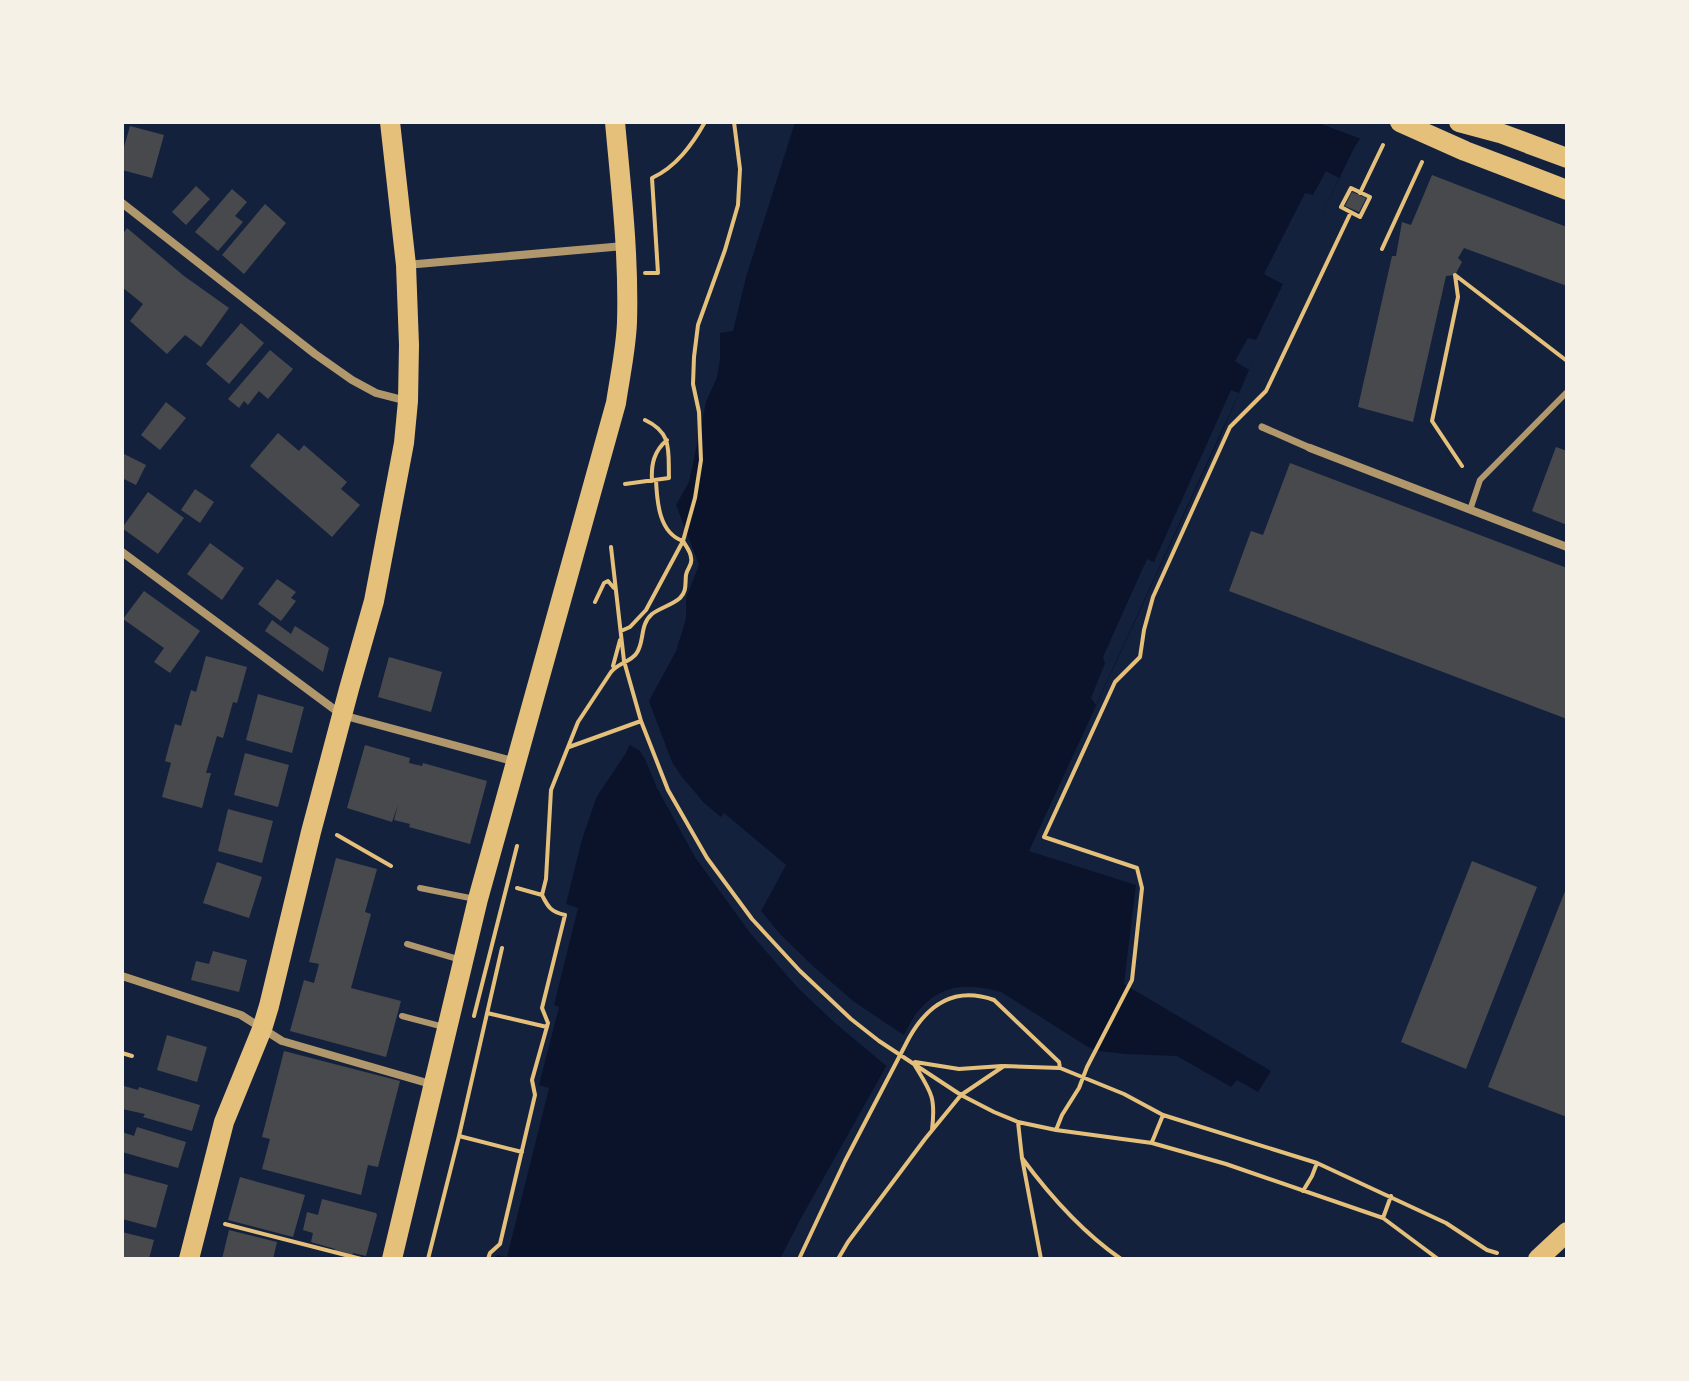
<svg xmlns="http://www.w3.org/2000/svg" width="1689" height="1381" font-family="'IBM Plex Sans',sans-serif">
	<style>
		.water { fill: #0b132b }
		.pier { fill: #14213d }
		.building { fill: #48494c }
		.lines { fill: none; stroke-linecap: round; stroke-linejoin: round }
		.path { stroke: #e5c07b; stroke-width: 4 }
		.service { stroke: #b1986c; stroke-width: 6 }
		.pedestrian { stroke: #b1986c; stroke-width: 7 }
		.minor { stroke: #b1986c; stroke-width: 8 }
		.primary { stroke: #e5c07b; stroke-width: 20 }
	</style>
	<rect width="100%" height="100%" fill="#14213d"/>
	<!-- water -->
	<path class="water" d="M795,122H1371L1354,148L1273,315L1220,437L1029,851L1136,885L1124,984L1271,1071L1258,1092L1237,1080L1231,1087L1177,1056L1125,1054L1098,1051L1088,1047L1001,992C964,982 939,984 915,1015L800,1220L780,1259H496L497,1255L507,1257L549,1088L539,1085L559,1007L554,1005L578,908L566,904L582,839L597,796L626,753L649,701L676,651L686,619V598L699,565L676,505L689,482L706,402L717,377L720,359V333L733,331L746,277Z"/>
	<!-- pier -->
	<path class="pier" d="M1316,122H1375L1364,140Z
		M1326,171L1339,178L1249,370L1235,361L1248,338L1256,340L1283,284L1264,274L1305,193L1313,195Z
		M1231,390L1239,393L1096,705L1091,698L1105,663L1103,657L1147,559L1154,562Z
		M647,696L672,762L682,777L704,803L721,817L724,813L786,865L761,911L781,935L814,967L853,1001L908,1038L890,1069L834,1022L798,988L751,934L695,857L657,788L645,759L639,750L630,745L626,744Z"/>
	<!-- building -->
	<path class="building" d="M130,126L164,135L152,178L122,170V154Z
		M1432,175L1567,227V286L1464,248L1458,258L1462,262L1455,275L1446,276L1413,422L1358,407L1392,256H1396L1402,222L1411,225Z
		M196,186L210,199L186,225L172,212Z
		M232,189L247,202L235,216L243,222L218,251L195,232Z
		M1352,192L1366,198L1359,212L1345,206Z
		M265,204L286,223L244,274L222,255Z
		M127,228L184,276L229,308L201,347L185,335L167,354L130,321L143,304L122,287V235Z
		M241,323L264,343L229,384L206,364Z
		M270,350L293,369L268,399L259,391L248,405L244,401L239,408L228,399Z
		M166,402L186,418L160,450L141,435Z
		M278,433L299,451L304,445L326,464L347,482L341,489L360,505L332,537L250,466Z
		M1556,447L1567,451V525L1532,511Z
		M122,453L146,465L136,485L122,478Z
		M1290,463L1567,568V719L1229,591L1251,531L1263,535Z
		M195,489L214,502L200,523L181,510Z
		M148,492L184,518L158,554L122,528Z
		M210,543L244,568L222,600L187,574Z
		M277,579L296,592L291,598L296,601L281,621L258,604Z
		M144,591L200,631L170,673L154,662L164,648L123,619Z
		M272,620L291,634L295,626L329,648L323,672L265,631Z
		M206,656L247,667L237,703L233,702L223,738L217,736L206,773H211L202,808L162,797L171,763L165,761L175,724L181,726L191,690L196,692Z
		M389,657L442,672L431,712L378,697Z
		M258,694L304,707L292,753L246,740Z
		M365,745L410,758L409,763L422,766L423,763L487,781L470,844L409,827L410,824L394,820L398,805L392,822L347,808Z
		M245,753L289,765L278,807L234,795Z
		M228,809L273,821L262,863L218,851Z
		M336,858L377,869L365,912L371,914L351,988L401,1001L386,1057L290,1031L304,980L314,983L319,964L309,962Z
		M1472,861L1537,887L1466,1069L1401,1042Z
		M217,862L262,877L249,918L203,903Z
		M1567,886V1117L1488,1087Z
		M213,951L247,960L239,992L191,980L196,961L209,964Z
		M167,1035L207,1047L197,1082L157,1070Z
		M284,1051L400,1081L378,1167L368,1165L361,1195L262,1169L270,1139L262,1137Z
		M124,1086L138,1090L139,1087L200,1105L192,1131L143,1117L145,1114L122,1109V1092Z
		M137,1127L186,1142L178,1168L122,1152V1132L134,1136Z
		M123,1173L168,1185L156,1228L122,1219Z
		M240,1177L305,1195L293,1237L228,1220Z
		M322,1199L376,1213L377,1215L366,1256L353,1253L352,1256L334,1251L335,1249L311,1242L313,1233L303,1230L307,1212L318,1215Z
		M229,1230L277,1242L273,1259H222Z
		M122,1232L154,1240L149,1259H122Z"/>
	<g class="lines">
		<!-- path -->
		<path class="path" d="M1351,188L1370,197L1360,217L1341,207Z
			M1360,193L1383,145
			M1382,249L1422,162
			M645,273H658L652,178C676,167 692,145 705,122
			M1455,275L1458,297L1432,421L1462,466
			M1455,275L1567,361
			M656,480C657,502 659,533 683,541
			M652,481C651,464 654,451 667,440
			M625,484L669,478C668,451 673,433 645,420
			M611,547L624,661L641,721L668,790L707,858L752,919L800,971L851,1019L879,1041L961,1095L994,1112L1018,1122L1056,1130L1152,1143L1226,1164L1383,1218L1438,1259
			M595,602L604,583L608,581L614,588
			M621,631L630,627L646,610L683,541L695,498L701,460L699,412L693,384L694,357L698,325L725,250L738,205L740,169L734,122
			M613,666L620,640
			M569,747L641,721
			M337,835L391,866
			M517,888L542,895L546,879L551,790L578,722L611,672C618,663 630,662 636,654C645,643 639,625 652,614C660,608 672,605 680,598C687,591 685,584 686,575C687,568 693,565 691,558C691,552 686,546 683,541
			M487,1013L547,1027
			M474,1016L517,846
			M122,1053L132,1056
			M915,1062L959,1069L1002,1066
			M914,1064C931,1092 936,1096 932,1130
			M1018,1122L1022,1158L1041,1259
			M1056,1130L1062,1115L1079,1088L1087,1067L1132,980L1142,888L1137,868L1044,837L1115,682L1140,657L1144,630L1153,597L1230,427L1266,391L1351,212
			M459,1136L522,1152
			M1152,1142L1163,1115
			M1022,1158C1050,1196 1082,1232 1121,1259
			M1303,1191L1312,1176L1317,1163
			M1383,1218L1391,1196
			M225,1224L361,1259
			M428,1259L459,1136L502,948
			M488,1259L490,1253L500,1244L535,1095L532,1080L548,1023L542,1008L565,915C551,912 548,907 542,895
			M799,1259L845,1161L909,1038C928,1004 955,986 994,1000L1059,1062L1060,1068
			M838,1259L848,1242L925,1139L961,1095L1004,1066L1060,1068L1124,1094L1163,1115L1317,1163L1446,1223L1487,1250L1497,1253"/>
		<!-- service -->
		<path class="service" d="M1470,510L1480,480L1567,392
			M420,888L475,899
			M407,944L461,960
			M402,1016L444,1027"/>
		<!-- pedestrian -->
		<path class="pedestrian" d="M1262,427L1310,448"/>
		<!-- minor -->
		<path class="minor" d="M122,203L315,354L352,380L376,393L407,401
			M406,265L624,246
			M1310,448L1567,547
			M122,552L342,715L516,762
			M122,976L241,1015L282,1041L434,1085"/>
		<!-- primary -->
		<path class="primary" d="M1400,122L1465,151L1567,190
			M1459,122L1500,133L1567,158
			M189,1259L224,1122L262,1029L269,1006L311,832L349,689L374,601L404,443L408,401L409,345L406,265L390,122
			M392,1259L478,899L616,403C620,376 626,349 627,322C629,255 621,188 615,122
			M1538,1259L1567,1232"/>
	</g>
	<!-- border -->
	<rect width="1689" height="1381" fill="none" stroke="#f6f1e7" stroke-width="248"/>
</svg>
